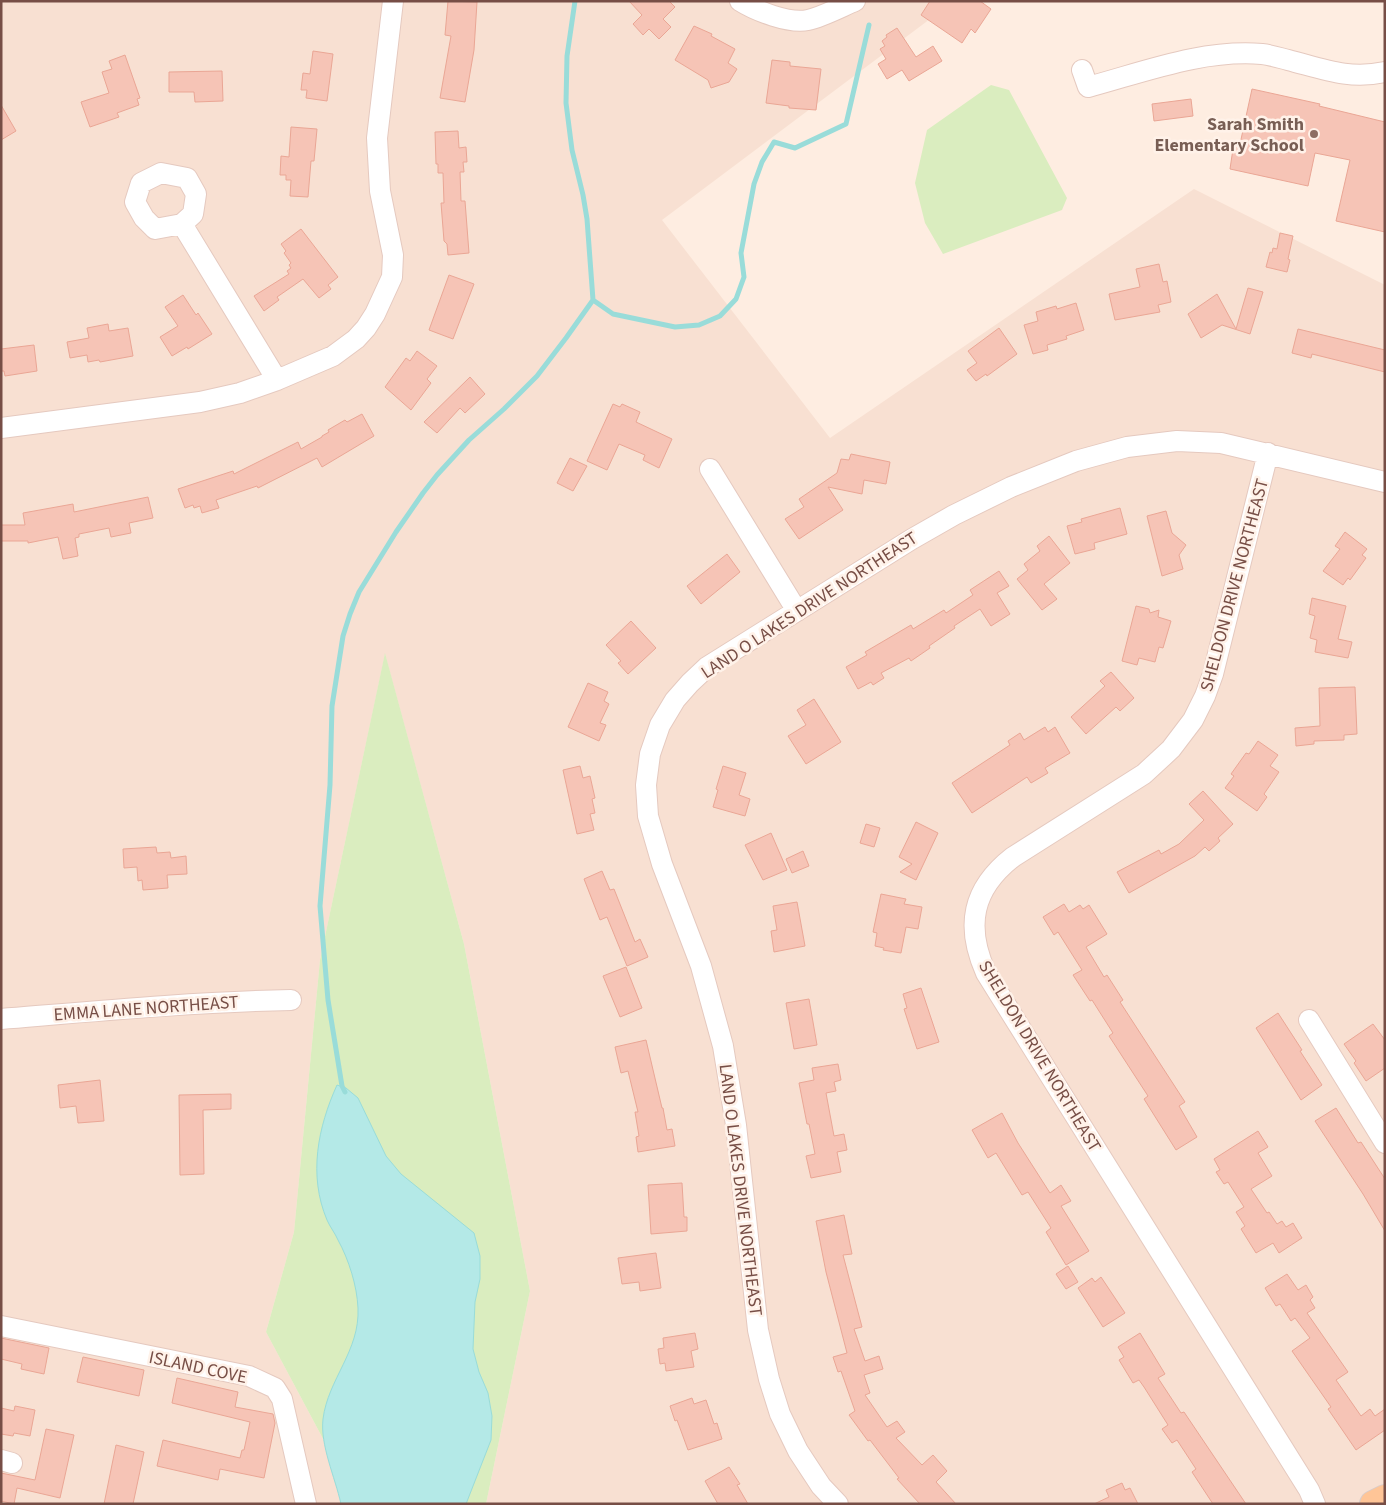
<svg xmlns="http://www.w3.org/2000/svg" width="1386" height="1505" font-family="'Source Sans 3',sans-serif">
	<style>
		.residential { fill: #f8e0d2 }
		.green { fill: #daedbf }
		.water { fill: #b4e9e7; stroke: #99dcd9 }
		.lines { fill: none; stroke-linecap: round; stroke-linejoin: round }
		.stream { stroke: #99dcd9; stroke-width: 5 }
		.building { fill: #f6c4b6; stroke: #eaa695 }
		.minor-casing { stroke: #e5c9bf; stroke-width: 22 }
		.major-casing { stroke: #d9cdcb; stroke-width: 28 }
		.minor { stroke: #fff; stroke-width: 20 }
		.major { stroke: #ffc597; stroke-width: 26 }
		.education-dot { fill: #8d6e63; stroke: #fff2e9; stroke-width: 2 }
		.labels { text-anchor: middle; stroke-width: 5; stroke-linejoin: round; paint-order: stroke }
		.education-label { font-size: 18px; font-weight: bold; fill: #785e54; stroke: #fff2e9; text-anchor: end }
		.street-label { font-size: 18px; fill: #774e46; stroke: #fff2e9 }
	</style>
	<rect width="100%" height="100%" fill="#feede1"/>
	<!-- residential -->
	<path class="residential" d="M1,1H954L662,220L830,438L1194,189L1385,285V1498L1374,1504H486L530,1291L464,944L385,654L320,960L294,1232L266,1332L345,1480L355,1504H1Z"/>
	<!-- green -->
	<path class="green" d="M991,85L1009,90L1067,198L1062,210L943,254L925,223L915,183L927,130Z
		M385,653L464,944L530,1291L486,1504H355L345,1480L266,1332L294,1232L320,960Z"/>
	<!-- water -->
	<path class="water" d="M337,1085L346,1088L358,1098L386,1156L401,1174L474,1233L480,1256V1279L475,1302L473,1349L479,1372L488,1393L492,1416L491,1440L466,1504H341C335,1477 320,1445 323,1419C328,1379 360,1351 358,1308C357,1286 349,1260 338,1240C335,1233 330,1227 327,1220C308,1175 318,1127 337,1085Z"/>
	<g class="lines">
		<!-- stream -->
		<path class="stream" d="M593,300L613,314L675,327L699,325L720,316L736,299L744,277L741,253L754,184L762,162L774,142L795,148L846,124L869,25
			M345,1092L342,1086L328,1000L320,906L330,785L332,706L343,636L350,614L359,592L396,532L423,493L437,475L469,440L504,409L537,376L566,338L593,300L587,219L583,195L572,150L566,103L567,56L575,1"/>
	</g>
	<!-- building -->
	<path class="building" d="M448,1L477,2L474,50L465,102L440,98L451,36L445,35Z
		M629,1H669L675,7L663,19L671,27L659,39L649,29L643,35L633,24L642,15Z
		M930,1H980L991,9L975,33L971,29L962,43L921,15Z
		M694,26L712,34L711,36L735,49L728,63L737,69L729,82L711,88L708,80L675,60Z
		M897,28L916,57L933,46L942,61L909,81L902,70L887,79L878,64L886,59L880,49L885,46L882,41L887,37L886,35Z
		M313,51L333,54L327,101L306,98L307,90H301L303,73L310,74Z
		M125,55L140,98L137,99L139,105L117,113L119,117L90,127L81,102L109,93L102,72L112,69L109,61Z
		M772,60L790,62V66L821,69L816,110L789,108V106L766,103Z
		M222,71L223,101L195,102L194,92H169V72Z
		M1252,89L1320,104L1319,106L1385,122V232L1336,221L1350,160L1315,153L1308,186L1230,169L1234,142L1240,144Z
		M1191,99L1193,116L1154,121L1152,104Z
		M1,105L16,131L1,140Z
		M291,127L317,129L314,161H311L308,197L290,196L291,180H286V175H280L281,156L289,157Z
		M458,131L459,148L466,147L467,162H463L464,172H460L461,201H465L469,253L448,255L447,244L444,241L441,203H444L443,173H438V164H436L435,132Z
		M301,229L338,277L328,285L331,289L319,298L303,279L277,297L279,300L264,311L254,296L289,274L287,271L291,268L289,265L291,263L284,253L286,251L281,244Z
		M1280,233L1293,236L1288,259L1290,260L1287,272L1266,267L1270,252L1272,253L1273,248L1277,249Z
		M1159,264L1163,282L1167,281L1171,302L1158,305L1160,312L1115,320L1109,294L1140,287L1136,269Z
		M449,275L474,284L453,339L429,330Z
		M1248,288L1263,292L1250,334L1222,325L1201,338L1188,314L1217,294L1236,329Z
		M183,295L196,315L198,313L212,334L188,349L187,347L172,356L160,337L178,326L165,307Z
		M1076,303L1084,330L1066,336L1067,339L1047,345L1048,350L1033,354L1024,325L1038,321L1036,312L1056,306L1057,309Z
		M108,324L109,331L128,328L133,356L100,362L99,360L88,362L87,355L70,358L67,342L89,338L87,328Z
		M999,328L1017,354L987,376L986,374L976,381L967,370L977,363L968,351Z
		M1298,329L1385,350V372L1312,354L1311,358L1292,353Z
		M34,345L37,371L5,376L4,371H1V349Z
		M417,351L437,366L427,379L431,383L411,410L385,387L406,358L410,361Z
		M470,377L485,394L465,413L460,408L437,433L424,422Z
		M613,404L620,407L622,404L640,412L636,422L672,439L659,468L643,460L645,455L619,444L607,470L587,461Z
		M362,414L374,436L322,467L317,458L258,488L257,486L216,500L219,508L202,513L200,506L194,508L193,505L185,508L178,489L233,471L234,474L298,442L301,449L322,437V436L329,432L328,430L345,420L347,422Z
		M851,454L890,462L886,484L864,480L862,494L828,487L843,510L799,539L785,519L804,507L799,499L837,473L841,459L849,460Z
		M570,458L587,466L573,491L557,483Z
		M148,497L153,518L129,523L131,533L111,537L109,528L79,534V537L75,538L78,556L63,559L58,537L28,543V541H1V525H25L23,513L73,504L74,512Z
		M1120,508L1127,534L1094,543L1095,549L1075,554L1067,526L1082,522L1081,519Z
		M1166,511L1172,533L1186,545L1179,555L1183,569L1162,576L1147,516Z
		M1345,532L1367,549L1362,555L1366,558L1350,580L1348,578L1343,585L1323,571L1340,549L1335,546Z
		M1049,536L1070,563L1044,584L1057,599L1042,610L1017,579L1028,570L1024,564L1040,551L1037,546Z
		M727,554L740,572L701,604L687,586Z
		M999,571L1009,586L997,593L1010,614L991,626L980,609L954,626L955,628L929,646L930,648L911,661L909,658L881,673L884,678L873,685L871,682L858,689L846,667L867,655L865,652L911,625L913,629L944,610L946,613L973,595L970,590Z
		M1312,598L1346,606L1338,639L1352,642L1348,658L1315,652L1317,640L1310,638L1315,616L1309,614Z
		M1136,606L1149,609L1150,613L1159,610L1158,617L1171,621L1163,648L1159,647L1155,662L1139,658L1137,665L1122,661Z
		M631,621L656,648L628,674L618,663L621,661L606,645Z
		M1111,672L1134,698L1120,711L1116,707L1086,734L1071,717L1105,686L1100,681Z
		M588,683L608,692L604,701L609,704L600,723L606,725L599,741L568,727Z
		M1355,687L1357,734L1344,735V740L1314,741V744L1296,746L1295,728L1320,726L1319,688Z
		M814,699L841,742L806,764L788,736L806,725L797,710Z
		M1045,727L1048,732L1055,727L1070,753L1045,768L1048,773L1031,783L1027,777L972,813L952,783L1010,745L1008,741L1020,733L1024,740Z
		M1258,741L1278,755L1270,766L1279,772L1264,794L1267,797L1257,811L1225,788L1234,776L1231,774L1246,753L1249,754Z
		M580,766L583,778L590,776L595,798L592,799L595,813L590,814L594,830L577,834L563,770Z
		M723,766L746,773L739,795L750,799L745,816L713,807L718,790L716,789Z
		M1203,791L1233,824L1218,838L1220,841L1209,851L1205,847L1195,856L1129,893L1117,872L1159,850L1161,854L1179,844L1204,820L1189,804Z
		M916,822L938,833L916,880L900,872L912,864L899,857Z
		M866,824L880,828L874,847L860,843Z
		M771,833L787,870L763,880L745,845Z
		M156,847L157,853L170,852L171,858L186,856L187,874L167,875L168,888L143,890L142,880L138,881L137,867L124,868L123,849Z
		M803,851L809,866L792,873L786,859Z
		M602,871L610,890L614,889L635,942L640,939L648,957L627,966L607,917L600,920L584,879Z
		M881,894L906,899L904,904L922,907L918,929L906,927L901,953L883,950L884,948L875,946L877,933L873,932Z
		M797,902L805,946L774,952L771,931L777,930L773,906Z
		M1064,904L1069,912L1080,905L1083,909L1089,905L1107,934L1086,947L1104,977L1107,975L1123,1000L1120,1002L1185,1102L1179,1106L1197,1137L1176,1150L1144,1099L1148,1096L1109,1036L1113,1033L1092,1000L1090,1001L1073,975L1082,970L1058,932L1054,935L1043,917Z
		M626,967L642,1008L620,1017L603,976Z
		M921,988L939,1042L917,1049L904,1009L907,1008L903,994Z
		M809,999L817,1045L794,1049L786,1003Z
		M1278,1013L1302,1050L1300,1051L1322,1085L1301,1100L1256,1028Z
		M1373,1024L1385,1040V1068L1366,1081L1354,1063L1356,1061L1344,1044Z
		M646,1040L662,1108H663L667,1130L672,1129L675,1146L638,1152L636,1137L639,1136L635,1112H638L628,1071L621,1073L615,1047Z
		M838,1064L841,1080L834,1082L836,1091L826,1093L834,1136L844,1134L847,1150L837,1152L841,1172L811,1178L806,1156L815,1154L809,1124H807L799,1083L814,1080L812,1068Z
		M100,1080L104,1121L78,1123L76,1106L60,1108L58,1085Z
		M231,1094V1109L203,1110L204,1174L180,1175L179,1095Z
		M1336,1108L1358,1143L1361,1142L1385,1179V1231L1363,1194L1315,1121Z
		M1002,1113L1018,1143L1050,1193L1061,1185L1071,1201L1061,1206L1089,1251L1066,1265L1046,1232L1051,1228L1028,1192L1022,1195L996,1153L988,1158L972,1130Z
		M1258,1131L1268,1147L1258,1153L1272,1176L1251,1189L1267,1213L1269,1212L1277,1224L1282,1221L1286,1227L1293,1223L1302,1238L1279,1253L1273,1243L1256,1253L1241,1229L1245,1226L1236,1212L1244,1207L1228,1182L1224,1184L1216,1172L1220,1170L1214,1159Z
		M682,1183L684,1217H687V1231L651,1234L648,1185Z
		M844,1215L852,1254L843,1255L862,1327L854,1329L865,1361L879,1356L883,1369L864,1375L870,1393L865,1395L887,1427L897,1421L905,1432L896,1438L922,1465L933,1455L947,1471L936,1482L956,1504H920L897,1479L899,1478L870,1440L868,1441L849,1415L855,1411L841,1371L838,1372L833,1357L847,1353L826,1272L816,1221Z
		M656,1253L661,1288L640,1291L639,1282L622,1284L618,1258Z
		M1068,1266L1078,1282L1066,1289L1056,1274Z
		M1287,1274L1298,1290L1306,1285L1313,1297L1310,1300L1315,1308L1307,1313L1348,1372L1336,1380L1361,1416L1370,1409L1375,1416L1385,1409V1430L1356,1450L1328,1409L1331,1407L1292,1351L1310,1338L1295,1318L1291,1321L1280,1304L1276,1306L1265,1288Z
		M1101,1277L1125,1313L1103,1327L1078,1288L1092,1278L1095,1282Z
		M695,1333L698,1349L691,1351L694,1367L666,1371L665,1363L660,1364L658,1349L664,1348L663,1338Z
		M1140,1333L1165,1374L1158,1378L1181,1413L1184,1412L1246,1504H1213L1192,1472L1196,1469L1177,1440L1172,1443L1162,1429L1168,1425L1144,1387L1139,1380L1133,1383L1119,1360L1124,1357L1118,1347Z
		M1,1338L49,1348L44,1374L21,1369L22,1364L1,1359Z
		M83,1357L144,1370L139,1396L77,1382Z
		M177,1378L238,1392L235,1407L273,1414L275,1423L264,1478L220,1469L218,1480L157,1466L163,1440L240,1458L242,1450H244L250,1422L172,1403Z
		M692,1398L694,1404L706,1400L714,1424L717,1423L722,1439L688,1450L677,1420L675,1421L670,1406Z
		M15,1406L35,1410L30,1436L14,1433L13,1436L1,1434V1408L14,1411Z
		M46,1429L74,1435L60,1498L17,1488L14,1504L1,1501V1473L35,1480Z
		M116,1445L144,1452L133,1504H104Z
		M729,1467L740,1484L737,1485L748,1504H718L705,1481Z
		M1122,1483L1125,1490L1130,1488L1138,1504H1094L1109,1497L1106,1490Z"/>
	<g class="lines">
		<defs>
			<path id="minor" d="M740,1C756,11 789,24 808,20C822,17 841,7 855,1
				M1082,70L1088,87C1144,72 1203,49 1262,54C1271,55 1280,58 1288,60C1323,69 1349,80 1385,72
				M161,173L187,178L196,194L193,214L182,224L155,229L144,218L135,202L141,183Z
				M182,224L277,380
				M1,428L200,402L240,393L277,380L333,356L356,339L366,328L375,314L392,277L393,255L380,191L377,138L393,1
				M1268,453L1213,674L1205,696L1193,720L1171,749L1144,774L1013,857C972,889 965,926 986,973L1309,1490L1315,1504
				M710,469L797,611
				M1,1019C98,1011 194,1002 291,1000
				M1309,1020L1385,1143
				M1,1326L249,1376L275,1388L282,1399L306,1504
				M1,1460L12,1463
				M838,1504L821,1486L798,1451L780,1414L769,1379L758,1330L736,1125L723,1046L701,966L662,864L648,816L646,785L650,754L660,725L675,700L690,683L707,667L912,539L954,515L1011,487L1076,461L1127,447L1177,441L1221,443L1385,482"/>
			<path id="major" d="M1373,1504L1385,1498"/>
		</defs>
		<!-- minor casing -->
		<use href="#minor" class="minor-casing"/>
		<!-- major casing -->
		<use href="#major" class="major-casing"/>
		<!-- minor -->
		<use href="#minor" class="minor"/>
		<!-- major -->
		<use href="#major" class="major"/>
	</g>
	<!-- markers -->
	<circle class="education-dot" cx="1314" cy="134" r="5"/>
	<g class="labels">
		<!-- education labels -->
		<g class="education-label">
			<text x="1304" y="130">Sarah Smith<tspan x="1304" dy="21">Elementary School</tspan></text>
		</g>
		<!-- street labels -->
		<g class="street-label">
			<text transform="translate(1234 585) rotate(-75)" y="6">SHELDON DRIVE NORTHEAST</text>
			<text transform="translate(809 605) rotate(-33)" y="6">LAND O LAKES DRIVE NORTHEAST</text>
			<text transform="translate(146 1008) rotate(-4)" y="6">EMMA LANE NORTHEAST</text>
			<text transform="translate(1040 1056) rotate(59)" y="6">SHELDON DRIVE NORTHEAST</text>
			<text transform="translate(741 1190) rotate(83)" y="6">LAND O LAKES DRIVE NORTHEAST</text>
			<text transform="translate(198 1367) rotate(12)" y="6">ISLAND COVE</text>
		</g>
	</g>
	<!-- border -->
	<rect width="1386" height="1505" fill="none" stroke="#774e46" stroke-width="5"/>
</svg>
